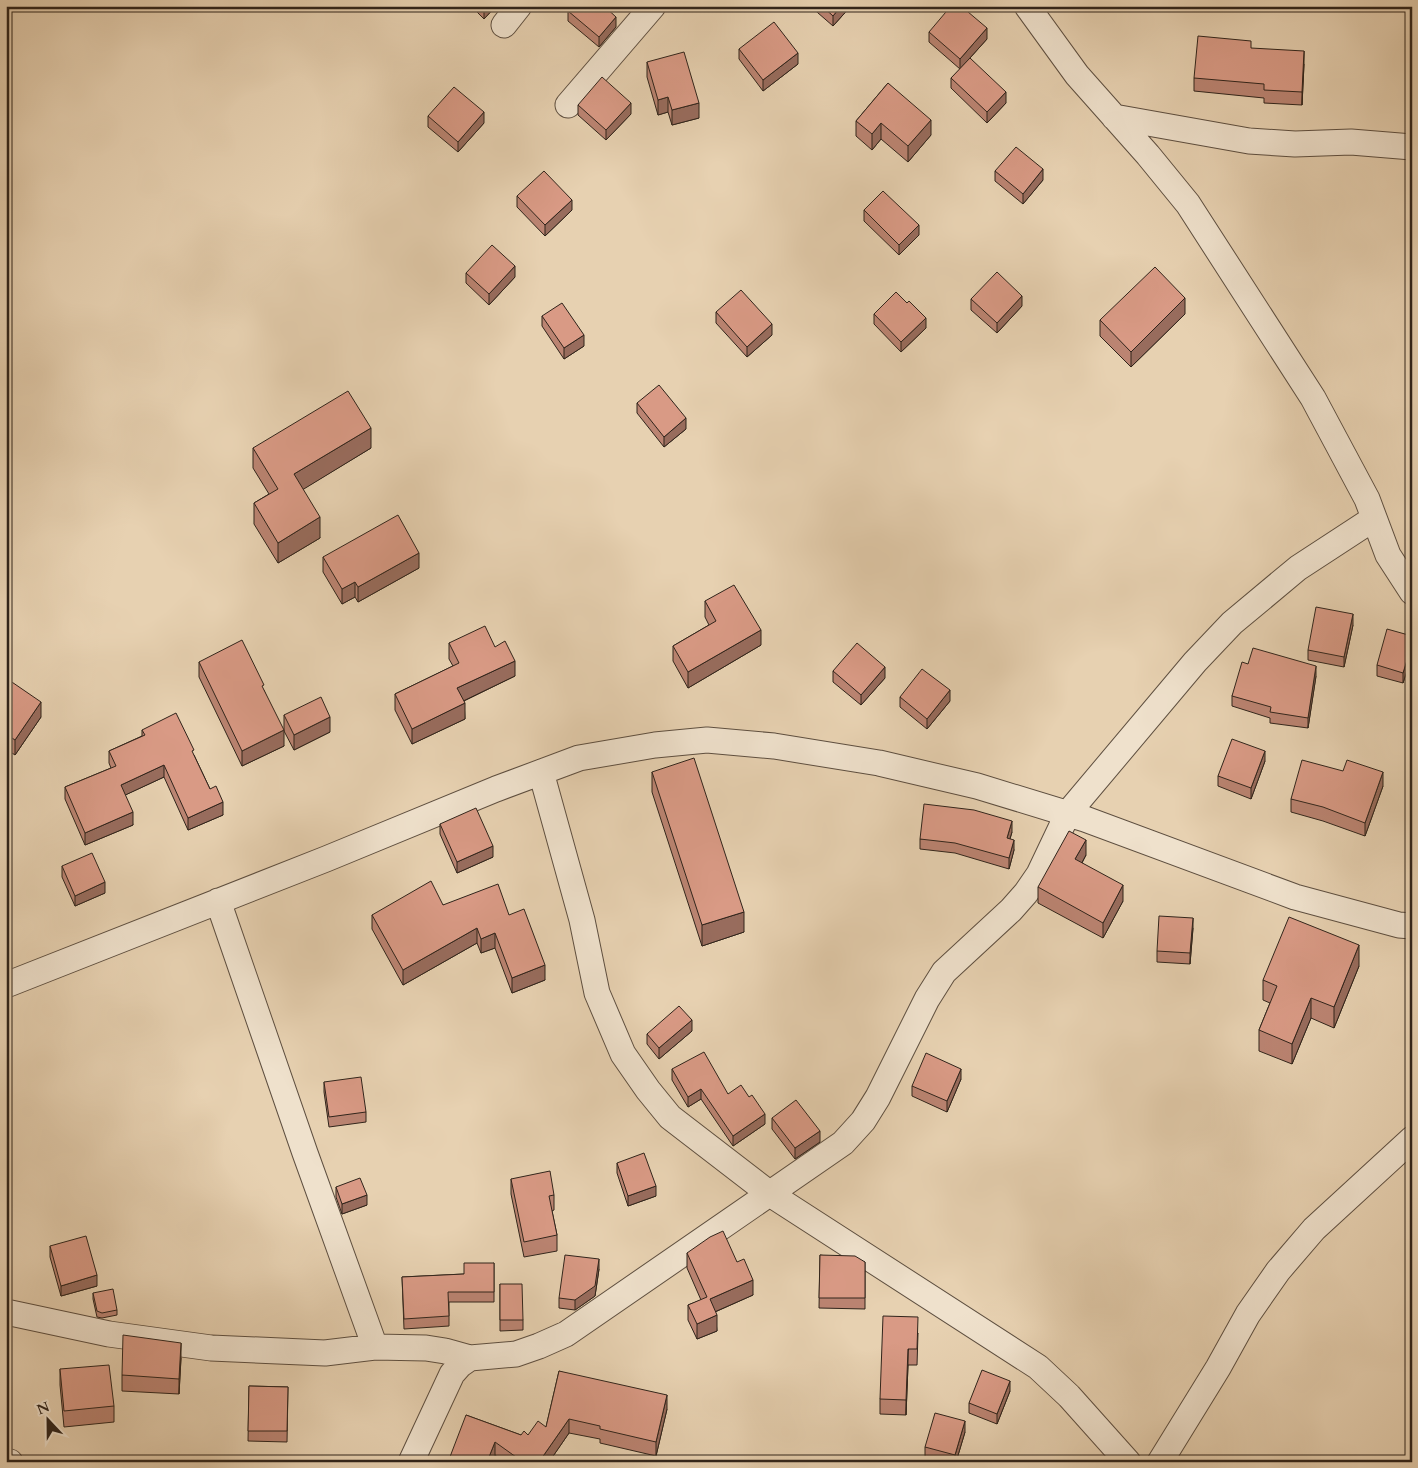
<svg xmlns="http://www.w3.org/2000/svg" width="1418" height="1468" font-family="Cardo,serif">
	<style>
		.lines { fill: none; stroke-linecap: round; stroke-linejoin: round }
		.minor-casing { stroke: #5e4f40; stroke-width: 27 }
		.minor { stroke: #efe1cc; stroke-width: 25 }
		.wall { fill: #bb8472; stroke: #30241b }
		.shaded-wall { fill: #986c5d; stroke: #30241b }
		.building { fill: #d99a85; stroke: #30241b }
	</style>
	<rect width="100%" height="100%" fill="#e7d1b1"/>
	<filter id="stains"><feTurbulence type="fractalNoise" baseFrequency=".004" numOctaves="4"/><feColorMatrix values="0 0 0 0 .2 0 0 0 0 .09 0 0 0 0 .02 0 0 0 .5 -.17"/></filter>
	<radialGradient id="worn" r=".72"><stop offset=".6" stop-color="#630" stop-opacity="0"/><stop offset="1" stop-color="#630" stop-opacity=".3"/></radialGradient>
	<g class="lines">
		<defs>
			<path id="minor" d="M1027,6L1077,75L1148,155L1188,204L1313,398L1367,499L1388,555L1412,592
				M504,25L519,6
				M568,105L653,6
				M1114,117L1249,141L1295,144L1351,142L1412,147
				M541,772L582,920L597,993L623,1054L648,1090L670,1117L770,1194L1038,1367L1069,1396L1128,1462
				M218,901L305,1153L375,1347
				M6,985L326,859L496,789L579,758L655,745L707,740L774,746L879,763L977,786L1085,819L1295,897L1399,925L1412,926
				M6,1312L109,1334L211,1348L325,1353L375,1347L426,1348L445,1351L470,1358
				M6,1461L10,1462
				M411,1462L452,1374L460,1365L470,1358L516,1354L539,1346L566,1334L843,1143L863,1121L878,1097L927,999L944,972L1011,910L1026,893L1039,874L1068,813L1195,662L1232,623L1298,568L1373,519
				M1160,1462L1218,1368L1248,1314L1278,1271L1314,1229L1412,1139"/>
		</defs>
		<!-- minor casing -->
		<use href="#minor" class="minor-casing"/>
		<!-- minor -->
		<use href="#minor" class="minor"/>
	</g>
	<!-- wall -->
	<path class="wall" d="M471,6H496L484,19Z
		M810,6H851L833,26Z
		M568,11L616,27L599,47L568,21Z
		M929,32L987,39L970,58L1006,103L987,123L951,88V78L960,69L929,42Z
		M739,49L798,64L763,91L739,59Z
		M1251,49L1304,64L1302,105L1264,103V98L1194,91V78Z
		M647,62L699,118L672,125L668,112L658,115L647,77Z
		M888,83L931,135L908,162L881,139L872,150L856,136V121Z
		M578,105L631,114L606,140L578,115Z
		M428,116L484,123L458,152L428,127Z
		M995,171L1043,180L1023,204L995,181Z
		M517,196L572,210L545,236L517,207Z
		M864,210L919,235L899,255L864,221Z
		M466,273L515,277L489,305L466,283Z
		M971,299L1022,306L997,333L971,310Z
		M907,303L926,328L901,352L874,324V314Z
		M716,312L772,335L747,357L716,323Z
		M1185,314L1131,367L1100,336V320Z
		M542,316L584,346L564,359L542,326Z
		M637,403L686,429L664,447L637,413Z
		M253,448H371L303,489L320,538L278,563L254,524V503L269,494L253,468Z
		M323,557L419,568L358,602L355,597L342,604L323,572Z
		M705,601L761,645L688,688L673,661V646L709,625L705,617Z
		M1353,625L1344,667L1308,660V650Z
		M1412,636V655L1403,683L1377,676V665Z
		M449,643L495,647L515,676L464,701L465,719L412,744L395,710V694L453,666L449,659Z
		M199,662L264,690L284,746L242,766L199,677Z
		M1248,664L1316,676L1308,728L1270,723V718L1232,706V696Z
		M833,671L885,678L861,705L833,682Z
		M6,678L41,717L15,755L6,749Z
		M900,697L950,701L927,729L900,707Z
		M284,715L330,732L294,750L284,731Z
		M142,730L194,755L210,789L223,815L188,830L164,777L125,795L133,825L85,845L65,799V787L111,768L109,763V751L142,736Z
		M1265,761L1251,799L1218,786V776Z
		M652,772L744,932L702,946L652,792Z
		M1383,786L1365,836L1323,821L1291,812V799Z
		M440,824L493,857L457,873L440,834Z
		M1012,832L1010,839L1014,850L1009,869L955,853L920,849V839Z
		M1086,855L1082,863L1123,901L1103,938L1038,903V887Z
		M62,866L105,893L75,906L62,877Z
		M443,905L509,915L545,980L512,993L495,948L481,953L477,943L403,985L372,929V915Z
		M1193,928L1190,964L1157,962V951Z
		M1359,966L1334,1028L1311,1018L1292,1064L1259,1051V1030L1270,1003L1263,1000V980Z
		M692,1031L659,1059L647,1044V1034Z
		M672,1069L728,1094L765,1124L733,1146L701,1099L688,1107L672,1080Z
		M961,1079L947,1112L912,1096V1086Z
		M324,1082L366,1112V1122L329,1127L324,1092Z
		M772,1118L820,1142L795,1159L772,1129Z
		M617,1163L656,1196L628,1206L617,1173Z
		M511,1179L554,1195V1210L552,1211L557,1235V1251L524,1257L511,1194Z
		M336,1187L367,1205L342,1214L336,1197Z
		M50,1246L97,1286L61,1296L50,1257Z
		M687,1253L737,1262L753,1295L715,1312L717,1331L697,1339L688,1320V1305L701,1300L687,1268Z
		M820,1255L865,1262V1309L819,1308Z
		M494,1263V1302H449V1326L404,1329L402,1277L464,1274Z
		M599,1269L595,1296L575,1310L559,1308V1298Z
		M500,1284L523,1320V1330L500,1331Z
		M93,1293L117,1310V1315L102,1318L97,1317L93,1299Z
		M918,1333L917,1365H908L906,1415L880,1414V1399Z
		M181,1358L179,1394L122,1391V1375Z
		M60,1369L114,1406V1422L64,1427L60,1385Z
		M559,1371L667,1409L656,1456L600,1443V1439L569,1433L549,1462H504L495,1455L466,1415L521,1435H528L546,1427Z
		M249,1386L288,1387L287,1442L248,1441Z
		M1010,1391L997,1424L969,1413V1403Z
		M965,1432L956,1462H942L925,1457V1447Z"/>
	<!-- shaded-wall -->
	<path class="shaded-wall" d="M486,6H496L484,19V8Z
		M841,6H851L833,26V16Z
		M616,17V27L599,47V37Z
		M987,28V39L960,69V59Z
		M1304,51V64L1302,105V92Z
		M798,53V64L763,91V80Z
		M1006,92V103L987,123V112Z
		M668,97V112L658,115V100Z
		M631,103V114L606,140V130Z
		M699,103V118L672,125V110Z
		M484,112V123L458,152V142Z
		M931,120V135L908,162V146Z
		M881,123V139L872,150V134Z
		M1043,169V180L1023,204V194Z
		M572,200V210L545,236V225Z
		M919,225V235L899,255V245Z
		M515,266V277L489,305V294Z
		M1022,296V306L997,333V323Z
		M1185,298V314L1131,367V352Z
		M926,318V328L901,352V342Z
		M772,324V335L747,357V347Z
		M584,335V346L564,359V348Z
		M686,418V429L664,447V437Z
		M371,428V448L294,495V474Z
		M320,517V538L278,563V543Z
		M419,553V568L358,602V587Z
		M355,582V597L342,604V589Z
		M1353,614V625L1344,667V657Z
		M761,630V645L688,688V672Z
		M1412,644V655L1403,683V673Z
		M515,661V676L457,704V688Z
		M1316,666V676L1308,728V718Z
		M885,667V678L861,705V695Z
		M950,690V701L927,729V719Z
		M41,702V717L15,755V740Z
		M465,703V719L412,744V729Z
		M330,717V732L294,750V735Z
		M284,730V746L242,766V751Z
		M1265,751V761L1251,799V788Z
		M164,765V777L121,797V785Z
		M1383,772V786L1365,836V823Z
		M223,802V815L188,830V818Z
		M133,812V825L85,845V833Z
		M1012,821V832L1007,848V838Z
		M1014,840V850L1009,869V858Z
		M1086,840V855L1075,875V859Z
		M493,846V857L457,873V862Z
		M105,882V893L75,906V896Z
		M1123,885V901L1103,938V923Z
		M744,912V932L702,946V925Z
		M1193,918V928L1190,964V953Z
		M477,928V943L403,985V970Z
		M495,933V948L481,953V939Z
		M1359,945V966L1334,1028V1007Z
		M545,965V980L512,993V978Z
		M1311,998V1018L1292,1064V1044Z
		M692,1020V1031L659,1059V1048Z
		M961,1069V1079L947,1112V1101Z
		M701,1089V1099L688,1107V1097Z
		M765,1114V1124L733,1146V1136Z
		M820,1131V1142L795,1159V1148Z
		M656,1186V1196L628,1206V1196Z
		M367,1195V1205L342,1214V1204Z
		M599,1259V1269L595,1296L575,1310V1300Z
		M97,1275V1286L61,1296V1286Z
		M753,1280V1295L710,1314V1299Z
		M717,1315V1331L697,1339V1324Z
		M181,1343V1358L179,1394V1379Z
		M908,1349V1365L906,1415V1400Z
		M1010,1381V1391L997,1424V1414Z
		M667,1395V1409L656,1456V1442Z
		M569,1419V1433L549,1462H539Z
		M965,1421V1432L956,1462H955V1455Z
		M495,1442V1455L492,1462H487Z"/>
	<!-- building -->
	<path class="building" d="M572,6H604L616,17L599,37L568,11Z
		M822,6H841L833,16Z
		M951,6H961L987,28L960,59L929,32Z
		M774,22L798,53L763,80L739,49Z
		M1198,36L1251,41V48L1304,51L1302,92L1264,90V84L1194,78Z
		M684,52L699,103L672,110L668,97L658,100L647,62Z
		M970,58L1006,92L987,112L951,78Z
		M602,77L631,103L606,130L578,105Z
		M888,83L931,120L908,146L881,123L872,134L856,121Z
		M454,87L484,112L458,142L428,116Z
		M1016,147L1043,169L1023,194L995,171Z
		M544,171L572,200L545,225L517,196Z
		M883,191L919,225L899,245L864,210Z
		M492,245L515,266L489,294L466,273Z
		M1155,267L1185,298L1131,352L1100,320Z
		M997,272L1022,296L997,323L971,299Z
		M741,290L772,324L747,347L716,312Z
		M896,292L907,303L909,301L926,318L901,342L874,314Z
		M562,303L584,335L564,348L542,316Z
		M659,385L686,418L664,437L637,403Z
		M348,391L371,428L294,474L320,517L278,543L254,503L278,489L253,448Z
		M398,515L419,553L358,587L355,582L342,589L323,557Z
		M734,585L761,630L688,672L673,646L716,621L705,601Z
		M1316,607L1353,614L1344,657L1308,650Z
		M485,626L495,647L505,641L515,661L457,688L465,703L412,729L395,694L459,663L449,643Z
		M1387,629L1412,636V644L1403,673L1377,665Z
		M242,640L264,685L262,686L284,730L242,751L199,662Z
		M857,643L885,667L861,695L833,671Z
		M1253,648L1316,666L1308,718L1270,712L1271,707L1232,696L1242,662L1248,664Z
		M922,669L950,690L927,719L900,697Z
		M6,678L41,702L15,740L6,734Z
		M321,697L330,717L294,735L284,715Z
		M176,713L194,750L192,751L210,789L216,786L223,802L188,818L164,765L121,785L133,812L85,833L65,787L116,766L109,751L145,735L142,730Z
		M1232,739L1265,751L1251,788L1218,776Z
		M694,758L744,912L702,925L652,772Z
		M1302,760L1343,771L1347,760L1383,772L1365,823L1323,807L1291,799Z
		M924,804L974,810L1012,821L1007,838L1014,840L1009,858L955,843L920,839Z
		M476,808L493,846L457,862L440,824Z
		M1069,831L1086,840L1075,859L1123,885L1103,923L1038,887Z
		M92,853L105,882L75,896L62,866Z
		M431,881L443,905L498,884L509,915L524,909L545,965L512,978L495,933L481,939L477,928L403,970L372,915Z
		M1159,916L1193,918L1190,953L1157,951Z
		M1289,917L1359,945L1334,1007L1311,998L1292,1044L1259,1030L1277,986L1263,980Z
		M679,1006L692,1020L659,1048L647,1034Z
		M704,1052L728,1094L741,1085L749,1097L752,1095L765,1114L733,1136L701,1089L688,1097L672,1069Z
		M926,1053L961,1069L947,1101L912,1086Z
		M361,1077L366,1112L329,1117L324,1082Z
		M796,1100L820,1131L795,1148L772,1118Z
		M644,1153L656,1186L628,1196L617,1163Z
		M550,1171L554,1195L549,1196L557,1235L524,1242L511,1179Z
		M360,1178L367,1195L342,1204L336,1187Z
		M723,1231L737,1262L744,1259L753,1280L710,1299L717,1315L697,1324L688,1305L707,1297L687,1253L710,1237Z
		M86,1236L97,1275L61,1286L50,1246Z
		M565,1255L599,1259L595,1286L575,1300L559,1298Z
		M820,1255L855,1256L865,1262V1298H819Z
		M464,1263H494V1292H448L449,1316L404,1319L402,1277L464,1274Z
		M500,1284H522L523,1320H500Z
		M113,1289L117,1310L102,1313L97,1311L93,1293Z
		M883,1316L918,1317L917,1349H908L906,1400L880,1399Z
		M123,1335L181,1343L179,1379L122,1375Z
		M109,1365L114,1406L64,1411L60,1369Z
		M982,1370L1010,1381L997,1414L969,1403Z
		M559,1371L667,1395L656,1442L600,1429V1426L569,1419L539,1462H523L495,1442L487,1462H448L466,1415L521,1435L524,1431L528,1435L538,1421L546,1427Z
		M249,1386L288,1387L287,1431H248Z
		M935,1413L965,1421L955,1455L925,1447Z"/>
	<!-- margin -->
	<rect width="1418" height="1468" fill="none" stroke="#e7d1b1" stroke-width="25"/>
	<rect x="8" y="8" width="1403" height="1453" fill="none" stroke="#30241b" stroke-width="2.5"/>
	<rect x="12" y="12" width="1393" height="1443" fill="none" stroke="#30241b"/>
	<!-- north arrow -->
	<g transform="translate(48 1420) rotate(338)" stroke="#efe1cc" stroke-width="4" paint-order="stroke">
	<path d="M0-4L9 19L0 12L-9 19Z" fill="#30241b"/>
	<text y="-8" font-size="14" font-weight="bold" text-anchor="middle" fill="#30241b">N</text>
	</g>
	<rect width="100%" height="100%" filter="url(#stains)"/>
	<rect width="100%" height="100%" fill="url(#worn)"/>
</svg>
